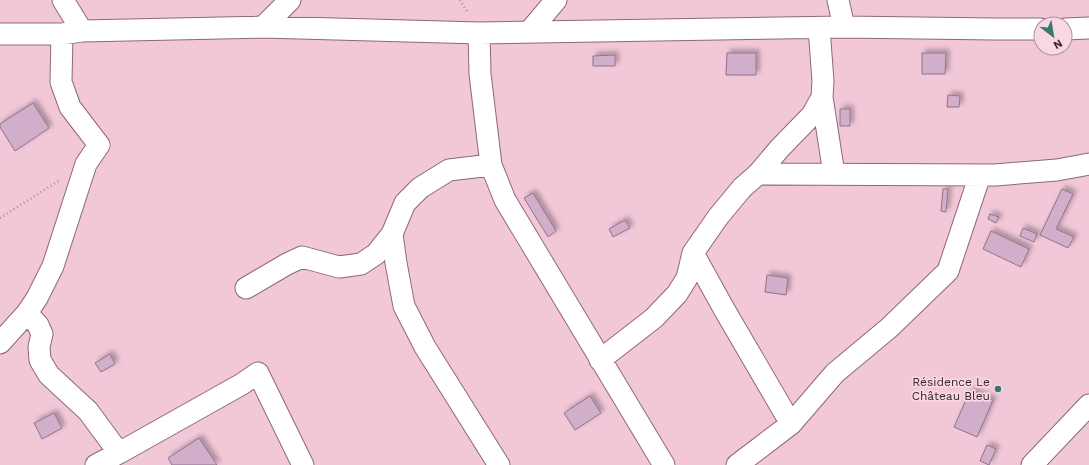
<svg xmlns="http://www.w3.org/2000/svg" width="1089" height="465" font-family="'Work Sans',sans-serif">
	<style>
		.building { fill: #d1afcb; stroke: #91728b; filter: url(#shadow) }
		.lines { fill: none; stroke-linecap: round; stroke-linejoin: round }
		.street-casing { stroke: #8e6878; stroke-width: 23 }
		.path { stroke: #ac8b98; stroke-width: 2.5; stroke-dasharray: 1 3; stroke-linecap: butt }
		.street { stroke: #fff; stroke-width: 21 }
		.poi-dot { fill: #397967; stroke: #fad7e4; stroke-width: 1.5 }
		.labels { text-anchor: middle; stroke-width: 3.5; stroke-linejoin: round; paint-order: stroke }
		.poi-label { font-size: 12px; fill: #36262c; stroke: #fad7e4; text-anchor: end }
	</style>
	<defs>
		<filter id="shadow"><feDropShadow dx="3.5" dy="-3.5" stdDeviation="2" flood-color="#0004"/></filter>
	</defs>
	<rect width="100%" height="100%" fill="#f2c7d8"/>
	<!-- building -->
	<path class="building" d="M727,53H756V75H726Z
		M922,53H946L945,74H922Z
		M615,55V66H593V56Z
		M948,95L960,96L959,107H947Z
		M33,103L49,128L15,151L0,127V124Z
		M840,109H850V126H840Z
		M943,189H948L946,212L941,211Z
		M1062,189L1073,194L1056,229L1074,237L1068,248L1040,235Z
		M533,193L556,231L548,237L524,198Z
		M990,214L999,217L996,223L988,219Z
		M625,220L630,228L613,237L609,229Z
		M1023,228L1037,234L1034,242L1020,236Z
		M991,231L1029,249L1021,267L983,249Z
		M767,275L788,278L786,295L765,292Z
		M110,354L115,364L101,372L95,363Z
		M970,391L993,400L977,437L954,427Z
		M590,396L601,413L575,430L564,413Z
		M54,413L62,428L42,439L34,423Z
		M199,438L217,465H172L168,458Z
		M987,445L996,449L989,465L980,461Z"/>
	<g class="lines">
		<defs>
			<path id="street" d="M63,0L82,31
				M838,0L844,27
				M263,27L290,0
				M1065,29L1089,28
				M529,32L556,0
				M479,33L480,74L491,165L505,200L664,465
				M0,34H62L82,31L263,27L479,33L844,27L995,29H1041
				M62,34L61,82L70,107L99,145L86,164L53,266L37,298L27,313L38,325L42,334L39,347L40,360L49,375L88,411L119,453
				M822,97L834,174
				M758,174L995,175L1057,170L1089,164
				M392,234L396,263L404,306L425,347L499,465
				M693,253L724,309L791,424
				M246,288L287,264L302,257L339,267L361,264L376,254L392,234L405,203L420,188L449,170L491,165
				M0,343L27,313
				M600,360L654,318L677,294L687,278L693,253L718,217L742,188L758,174L779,149L812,115L822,97L823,81L819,28
				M96,465L119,453L242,384L258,373L303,465
				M737,465L791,424L835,373L889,328L948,271L980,175
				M1032,465L1089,405"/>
		</defs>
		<!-- street casing -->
		<use href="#street" class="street-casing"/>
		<!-- path -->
		<path class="path" d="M460,0L468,13
			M0,218L60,180"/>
		<!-- street -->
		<use href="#street" class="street"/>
	</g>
	<!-- markers -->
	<circle class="poi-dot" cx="998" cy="389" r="4"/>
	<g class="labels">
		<!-- poi labels -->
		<g class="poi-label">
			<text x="990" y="386">Résidence Le<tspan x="990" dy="14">Château Bleu</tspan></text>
		</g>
	</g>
	<!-- north arrow -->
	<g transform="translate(1053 36) rotate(149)"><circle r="19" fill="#fad7e4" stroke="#ac909a"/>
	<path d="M0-3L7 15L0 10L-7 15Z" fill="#397967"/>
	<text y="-6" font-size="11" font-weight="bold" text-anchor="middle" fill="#36262c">N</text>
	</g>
</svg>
